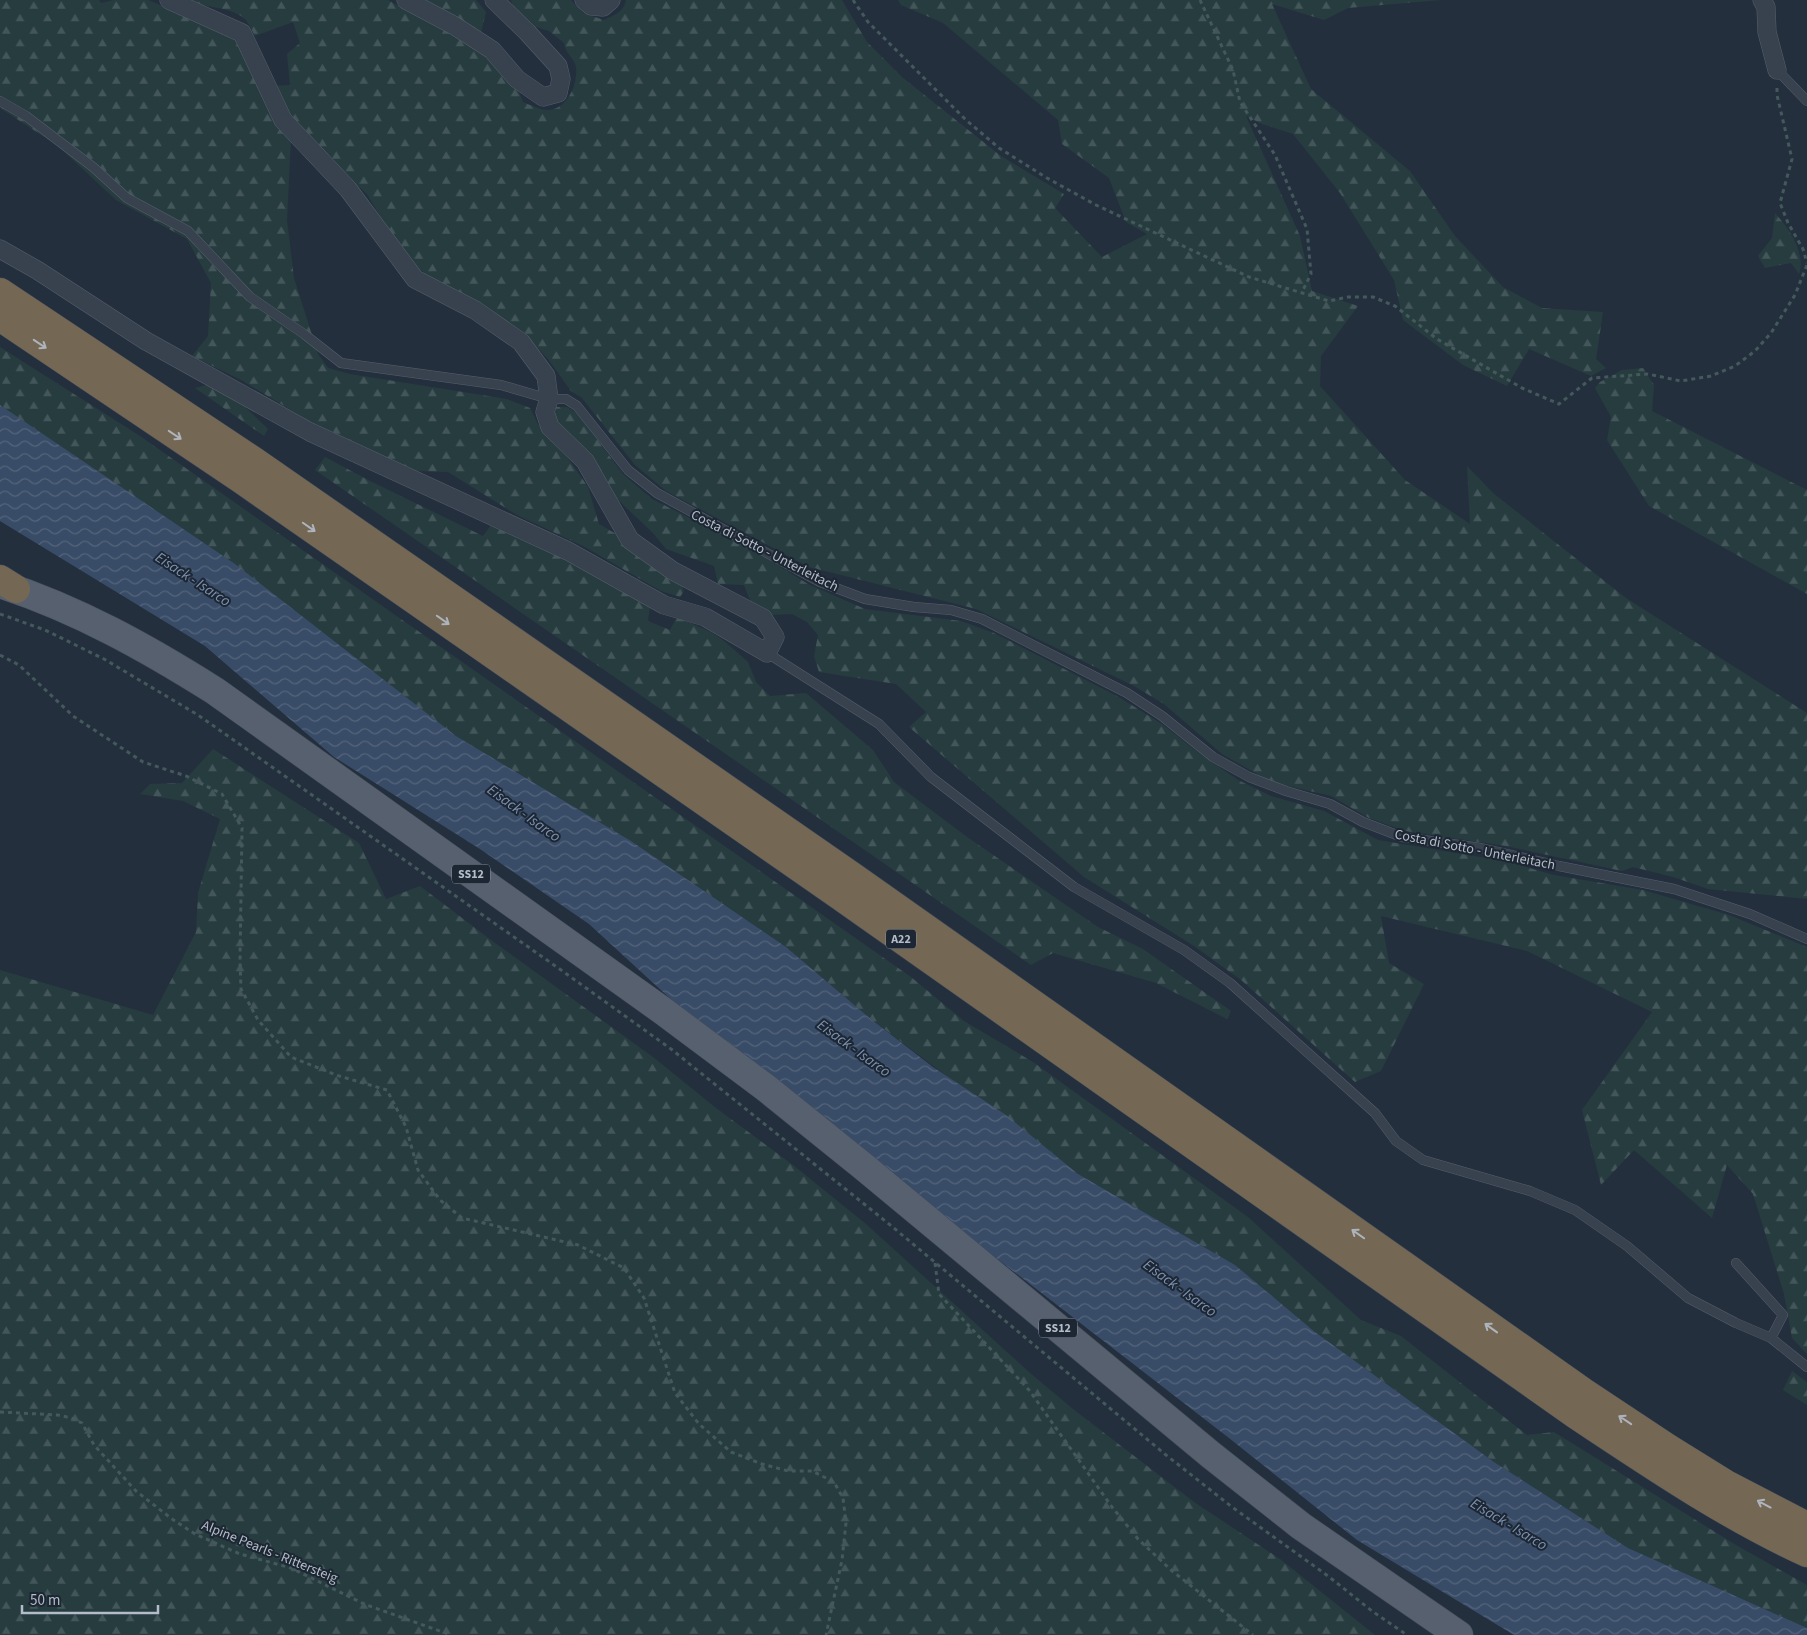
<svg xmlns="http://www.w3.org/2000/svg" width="1807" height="1635" font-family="'Source Sans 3',sans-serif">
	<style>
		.forest { fill: url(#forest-firs) }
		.water { fill: url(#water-waves) }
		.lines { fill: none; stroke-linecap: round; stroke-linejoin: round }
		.lane-casing { stroke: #565f6c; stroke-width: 10 }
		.street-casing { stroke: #565f6c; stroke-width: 19 }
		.primary-casing { stroke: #414a57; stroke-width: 29 }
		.highway-casing { stroke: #434c59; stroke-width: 29 }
		.path { stroke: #44595c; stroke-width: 3; stroke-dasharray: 4 4; stroke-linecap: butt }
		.lane { stroke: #38414e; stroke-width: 9 }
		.street { stroke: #38414e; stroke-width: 18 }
		.primary { stroke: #56606e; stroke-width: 28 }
		.highway { stroke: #746855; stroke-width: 28 }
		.oneway { stroke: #aeb4bd }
		.labels { text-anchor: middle; stroke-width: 4; stroke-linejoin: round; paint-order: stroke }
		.shield { fill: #1d2633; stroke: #878f9c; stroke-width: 1 }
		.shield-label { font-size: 12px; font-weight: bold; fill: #b4bcc9 }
		.street-label { font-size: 14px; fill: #b4bcc9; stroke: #1d2633 }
		.water-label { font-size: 15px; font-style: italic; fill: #7c92b1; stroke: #1d2633 }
	</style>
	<defs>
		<pattern id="forest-firs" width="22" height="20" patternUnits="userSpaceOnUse" patternTransform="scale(1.25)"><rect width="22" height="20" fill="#263c3f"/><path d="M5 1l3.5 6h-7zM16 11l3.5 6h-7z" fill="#435659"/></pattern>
		<pattern id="water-waves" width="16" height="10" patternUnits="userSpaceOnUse" patternTransform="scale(1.25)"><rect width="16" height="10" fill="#394c67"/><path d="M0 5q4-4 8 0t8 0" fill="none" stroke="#53647b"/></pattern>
	</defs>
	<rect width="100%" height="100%" fill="#242f3e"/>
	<!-- forest -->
	<path class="forest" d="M0,0H99L101,3L114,0H148L218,29L235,39L245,54L274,122L291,138L287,220L294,278L318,354L328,368L350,374L507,399L530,408L538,424L559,445L588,487L599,524L623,538L680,581L684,591L680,597L661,591L585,547L517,515L448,472L416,471L309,421L243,381L192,356L208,336L211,283L187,239L116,200L58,146L0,108Z
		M186,0H388L491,56L514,81L523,102C531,105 541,111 550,110C568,107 578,84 576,67C575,59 566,55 564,43L549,31L533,26L515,12L511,0H571L583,13L604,20C614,15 624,12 626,0H842L867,42L902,77L1001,156L1064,194L1055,208L1102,257L1147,234L1126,222L1109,178L1062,144L1058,120L943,23L901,5L898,0H1441L1348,8L1324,20L1272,4L1311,89L1410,171L1455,236L1503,287L1542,308L1603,312L1596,359L1606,368L1591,376L1529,349L1507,386L1463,365L1403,320L1394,280L1340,193L1293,134L1262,124L1246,116L1300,236L1312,291L1358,306L1321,356L1320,386L1405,480L1470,524L1467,466L1493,493L1626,598L1807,713V899L1708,889L1673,877L1633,867L1622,871L1506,846L1405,831L1369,818L1331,796L1284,785L1259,775L1222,754L1164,704L1134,686L976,609L809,567L666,491L635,465L582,398L571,391L548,359L524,334L443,286L419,269L387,228L367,194L326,159L285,116L273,86L290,85L287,54L300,43L293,22L255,36C252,31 249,23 245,19C228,5 205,9 186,0Z
		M422,0H476L486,12L481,33Z
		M1775,213C1789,229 1806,252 1799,274L1791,263L1765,268L1758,256L1772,238Z
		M0,347L140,436L911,977L964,1021L1033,1062L1248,1217L1361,1320L1401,1336L1527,1435L1554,1432L1736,1545L1807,1585V1628L1628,1548L1494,1462L1315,1332L1235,1265L1078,1174L872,1020L786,947L631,841L456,736L359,662L0,405Z
		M1643,368L1654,385L1652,411L1807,490V594L1649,506L1607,440L1611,417L1595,388L1600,382L1622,370Z
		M207,385L245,407L268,429L264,436L195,388Z
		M556,407H567L577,413L623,474L652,499L751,549L808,584L865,609L961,621L994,633L1117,696L1162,724L1199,753L1238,780L1271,796L1324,811L1378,840L1504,861L1554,875L1643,890L1729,915L1807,947V1354L1792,1338L1784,1294L1753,1194L1727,1165L1712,1218L1634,1150L1601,1185L1582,1110L1652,1012L1527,951L1381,916L1389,963L1424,984L1381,1071L1355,1082L1241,980L1194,946L1084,877L909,727L926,712L896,684L819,672L814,656L818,635L807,622L792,614L771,615L752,605L744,585L718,584L714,566L666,549L653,533L615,497L554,421Z
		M325,457L370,481L483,536L491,525L540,545L650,606L648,621L670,630L677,617L711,632L723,640L748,662L756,682L770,696L806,693L873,750L894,782L967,837L1098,927L1143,949L1231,1011L1227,1019L1156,983L1053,953L1031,965L315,470Z
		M213,749L359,843L386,899L420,886L491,940L653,1057L716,1108L793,1165L866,1224L1030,1373L1073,1409L1194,1502L1280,1559L1375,1635H0V970L153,1015L196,932L198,893L220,819L183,801L140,794L150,784L182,783Z
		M1792,1371L1807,1382V1405L1783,1390Z"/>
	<!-- water -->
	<path class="water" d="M0,405L235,564L456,736L631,841L786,947L872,1020L933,1067L1006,1115L1078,1174L1235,1265L1315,1332L1494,1462L1628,1548L1807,1628V1635H1514L1357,1540L1229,1438L881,1169L687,1014L589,924L480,849L334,757L205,646L0,521Z"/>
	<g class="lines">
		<defs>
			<path id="lane" d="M1777,70L1807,101
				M0,101L26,116L93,167L127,198L188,231L250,297L304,334L341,363L501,385L549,399H566L577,406L628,470L657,493L820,582L865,599L914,607L951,610L982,619L1127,693L1162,716L1213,757L1249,777L1286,791L1330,804L1363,822L1402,837L1481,848L1559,866L1674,889L1750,914L1807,939
				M767,653L879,724L931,777L1074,887L1184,950L1230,983L1375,1113L1396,1141L1423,1160L1530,1191L1575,1210L1627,1246L1688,1298L1736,1323L1771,1338L1807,1367
				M1736,1263L1783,1315L1771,1338"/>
			<path id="street" d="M406,0L455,26L492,50L517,79L543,97L558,93L561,79L558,66L527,32L494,0
				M584,0L591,6L603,7L611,0
				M1762,0L1766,7L1767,32L1777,70
				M0,249L37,270L146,341L310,432L568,551L664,605L705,617L767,653L775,637L763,618L673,571L630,540L585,461L550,427L545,412L549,399L546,376L521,342L475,310L415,279L348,189L283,120L242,33L169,0"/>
			<path id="primary" d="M0,584C77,609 147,648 215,691L663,1011L766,1088L864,1167L1211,1455L1301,1526L1459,1635"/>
			<path id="highway" d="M0,292L254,461L852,876L1585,1393L1668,1448L1726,1484L1807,1526
				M0,317L242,480L840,896L1576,1415C1650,1464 1726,1516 1807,1553
				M0,579L16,589"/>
		</defs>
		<!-- lane casing -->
		<use href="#lane" class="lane-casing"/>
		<!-- street casing -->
		<use href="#street" class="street-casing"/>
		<!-- primary casing -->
		<use href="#primary" class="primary-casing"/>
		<!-- highway casing -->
		<use href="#highway" class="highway-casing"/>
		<!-- path -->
		<path class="path" d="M853,0L868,22L966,120L999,148L1047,178L1096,205L1249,277L1329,301L1348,297H1373L1395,306L1437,339L1522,388L1559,404L1592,378L1648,374L1681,381L1711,376L1735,366L1755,351L1771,333L1795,295L1807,265
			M1200,0L1233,70L1240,102L1275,155L1307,229L1311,274L1302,292
			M1777,88V95L1792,159L1780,203L1788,223L1803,249L1807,263
			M0,614L45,630L104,659L198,715L561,970L671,1049L889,1224L1166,1455L1232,1507L1328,1576L1372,1611L1407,1635
			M0,655L19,665L73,716L143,762L186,776L222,794L242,828L240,961L241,989L258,1020L291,1057L336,1075L387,1090L406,1127L418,1170L440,1200L462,1218L578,1245L624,1268L644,1298L675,1393L699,1424L731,1452L762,1464L788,1471H812L834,1482L843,1498L846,1523L842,1560L826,1635
			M935,1263L939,1294L1029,1390L1112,1507L1138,1539L1171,1570L1253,1635
			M0,1412L58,1415L71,1418L82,1423L94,1445L136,1491L172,1519L195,1534L240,1554L291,1568L364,1604L451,1635"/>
		<!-- lane -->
		<use href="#lane" class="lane"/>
		<!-- street -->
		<use href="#street" class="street"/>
		<!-- primary -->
		<use href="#primary" class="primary"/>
		<!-- highway -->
		<use href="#highway" class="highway"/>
	</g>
	<!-- one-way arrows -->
	<defs><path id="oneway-shaft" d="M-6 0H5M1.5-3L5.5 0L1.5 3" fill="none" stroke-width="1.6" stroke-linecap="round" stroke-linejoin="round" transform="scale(1.25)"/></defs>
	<g class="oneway">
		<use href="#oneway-shaft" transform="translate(40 344) rotate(34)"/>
		<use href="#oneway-shaft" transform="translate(175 435) rotate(34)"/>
		<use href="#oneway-shaft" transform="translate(309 527) rotate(35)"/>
		<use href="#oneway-shaft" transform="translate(443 620) rotate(35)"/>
		<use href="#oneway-shaft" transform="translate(1358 1234) rotate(-145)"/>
		<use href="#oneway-shaft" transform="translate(1491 1328) rotate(-144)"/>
		<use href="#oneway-shaft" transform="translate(1625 1420) rotate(-146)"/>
		<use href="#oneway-shaft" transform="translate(1764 1504) rotate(-152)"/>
	</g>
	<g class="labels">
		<!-- shield labels -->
		<g class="shield">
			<rect x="452" y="864.5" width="38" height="19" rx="4"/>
			<rect x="886" y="929.5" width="30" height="19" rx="4"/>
			<rect x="1039" y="1318.5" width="38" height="19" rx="4"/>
		</g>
		<g class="shield-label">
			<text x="471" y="878">SS12</text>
			<text x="901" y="943">A22</text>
			<text x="1058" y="1332">SS12</text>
		</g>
		<!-- street labels -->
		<g class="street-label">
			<text transform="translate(765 550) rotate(27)" y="5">Costa di Sotto - Unterleitach</text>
			<text transform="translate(1475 849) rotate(11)" y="5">Costa di Sotto - Unterleitach</text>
			<text transform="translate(270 1551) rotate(22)" y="5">Alpine Pearls - Rittersteig</text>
		</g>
		<!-- water labels -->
		<g class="water-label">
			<text transform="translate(193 579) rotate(33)" y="5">Eisack - Isarco</text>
			<text transform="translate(524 813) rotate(36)" y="5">Eisack - Isarco</text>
			<text transform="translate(854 1048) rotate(36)" y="5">Eisack - Isarco</text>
			<text transform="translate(1180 1288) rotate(36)" y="5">Eisack - Isarco</text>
			<text transform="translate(1509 1524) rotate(31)" y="5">Eisack - Isarco</text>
		</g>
	</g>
	<!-- scale -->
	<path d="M22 1605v8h136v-8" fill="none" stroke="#b4bcc9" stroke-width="2.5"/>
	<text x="30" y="1605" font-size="15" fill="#b4bcc9" stroke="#1d2633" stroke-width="4" paint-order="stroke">50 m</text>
</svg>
